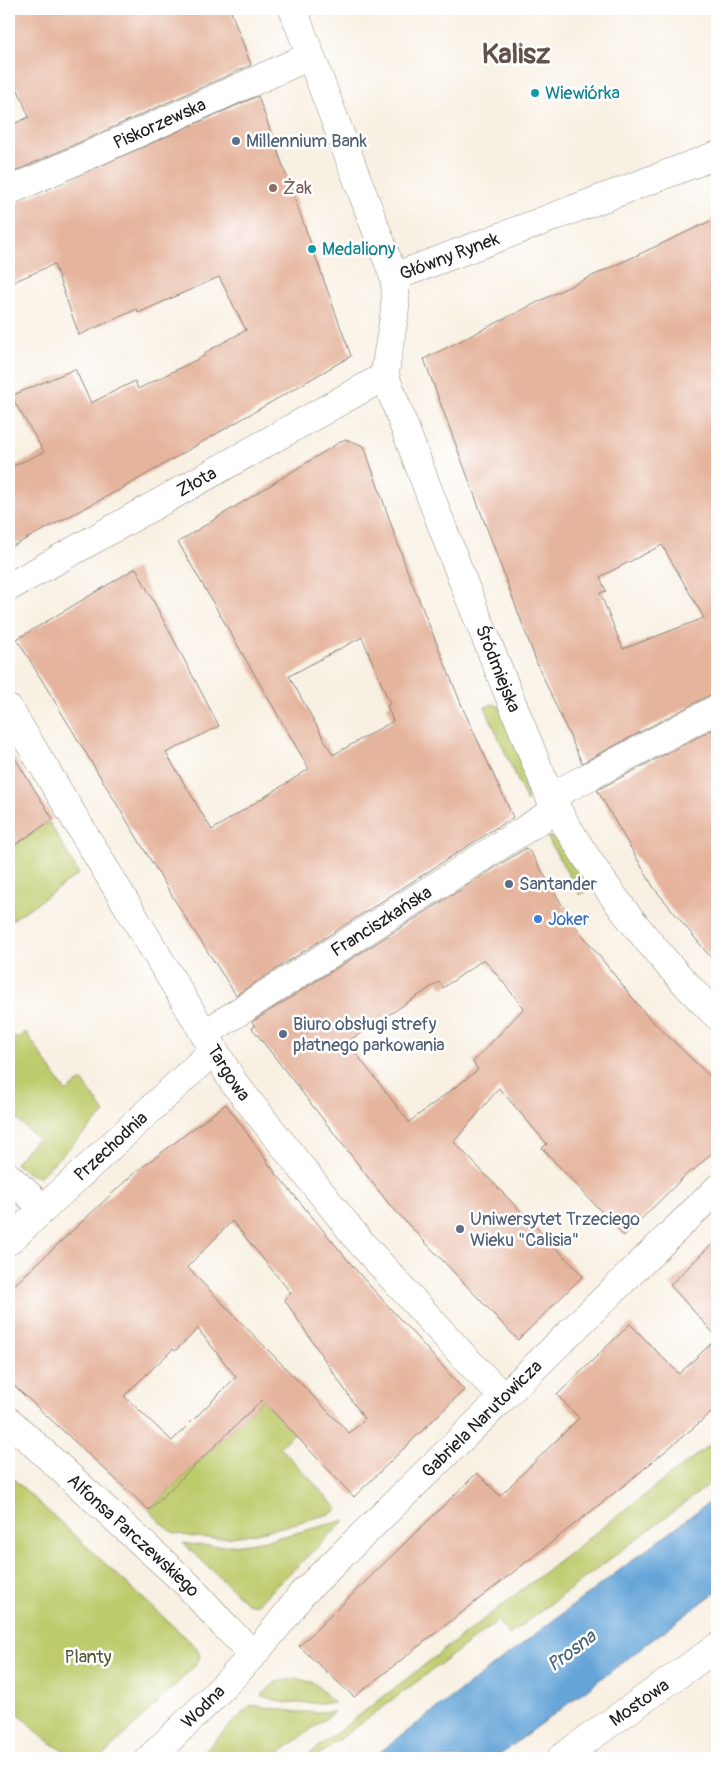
<svg xmlns="http://www.w3.org/2000/svg" width="726" height="1767" font-family="Pangolin,sans-serif">
	<style>
		.green { fill: #becb6c; stroke: #6d7444 }
		.water { fill: #66a5d8; stroke: #41607a }
		.building { fill: #e5b49c; fill-rule: evenodd }
		.lines { fill: none; stroke-linecap: round; stroke-linejoin: round }
		.minor-casing { stroke: #8a867f; stroke-width: 29 }
		.minor { stroke: #fff; stroke-width: 28 }
		.culture-dot { fill: #0f9aa8; stroke: #fff; stroke-width: 2 }
		.service-dot { fill: #5c6f8a; stroke: #fff; stroke-width: 2 }
		.education-dot { fill: #8d6e63; stroke: #fff; stroke-width: 2 }
		.shop-dot { fill: #3f7fe0; stroke: #fff; stroke-width: 2 }
		.labels { text-anchor: middle; stroke-width: 5; stroke-linejoin: round; paint-order: stroke }
		.culture-label { font-size: 18px; fill: #0d838f; stroke: #fff; text-anchor: start }
		.street-label { font-size: 18px; fill: #1c1c1c; stroke: #fff }
		.service-label { font-size: 18px; fill: #4e5e75; stroke: #fff; text-anchor: start }
		.education-label { font-size: 18px; fill: #785e54; stroke: #fff; text-anchor: start }
		.shop-label { font-size: 18px; fill: #366cbe; stroke: #fff; text-anchor: start }
		.park-label { font-size: 18px; fill: #555938; stroke: #fff }
		.water-label { font-size: 19px; font-style: italic; fill: #41607a; stroke: #fff }
		.town-label { font-size: 28px; font-weight: bold; fill: #625149; stroke: #fff }
	</style>
	<rect width="100%" height="100%" fill="#fff"/>
	<filter id="ink" filterUnits="userSpaceOnUse"><feTurbulence type="fractalNoise" baseFrequency=".02" numOctaves="2"/><feDisplacementMap in="SourceGraphic" scale="10" xChannelSelector="R" yChannelSelector="G"/><feConvolveMatrix kernelMatrix="1 2 1 2 8 2 1 2 1" color-interpolation-filters="sRGB"/></filter>
	<filter id="wash" filterUnits="userSpaceOnUse"><feTurbulence type="fractalNoise" baseFrequency=".0096" numOctaves="4" result="noise"/><feDisplacementMap in="SourceGraphic" scale="20" xChannelSelector="R" yChannelSelector="G"/><feGaussianBlur stdDeviation="1.12" result="paint"/><feColorMatrix in="noise" values="0 0 0 0 0 0 0 0 0 0 0 0 0 0 0 0 0 1.4 0 .05"/><feComposite in="paint" operator="in"/></filter>
	<g filter="url(#wash)">
		<rect width="100%" height="100%" fill="#f8f0e2"/>
		<!-- green -->
		<path class="green" d="M493,704L500,707L528,779L527,802L485,707Z
			M49,822L79,874L9,922V849Z
			M547,837H554L560,842L589,882L587,890L580,895Z
			M9,1029L16,1039L26,1032L66,1092L82,1080L105,1113L39,1177L29,1174L15,1163L37,1138L9,1112Z
			M263,1399L294,1433L280,1447L338,1509L330,1514C281,1526 225,1548 175,1533C166,1530 156,1517 149,1510Z
			M717,1439V1478L702,1490L509,1635L498,1621L315,1758H304Z
			M9,1475L197,1648L200,1657L196,1665L101,1758C95,1758 87,1759 81,1758C53,1750 28,1724 9,1703Z
			M346,1520L256,1605L247,1603L183,1543C239,1553 292,1533 346,1520Z
			M295,1678L314,1683L335,1703H286L261,1696L276,1682Z
			M251,1705L298,1712H334L273,1758H197Z"/>
		<!-- water -->
		<path class="water" d="M717,1496V1591L496,1758H372Z"/>
		<g id="blocks">
			<!-- building -->
			<path class="building" d="M9,9H230L251,65L9,174V126L29,117L9,68Z
				M258,96L351,356L121,489L9,548V468L44,452L11,396L75,369L91,403L135,381L138,389L204,356L206,352L246,330L219,277L138,313L137,309L79,335L54,264L9,284V206Z
				M717,218V693L710,695L582,763L538,666L424,359L560,291ZM662,545L704,618L623,649L600,593L606,591L600,577Z
				M345,439L364,446L407,570L464,711L513,817L236,995L185,917L17,639L136,568L219,726L166,753L212,830L309,769L178,542ZM362,637L390,704L387,706L393,721L333,755L289,676Z
				M717,727V965L654,888L597,790Z
				M9,749L53,819L9,849Z
				M526,848L531,853L573,923L647,1016L717,1083V1148L692,1172L691,1170L624,1236L542,1148L547,1144L499,1088L454,1142L583,1276L518,1340L389,1204L252,1028L255,1026L252,1022ZM484,959L524,1008L473,1062L478,1070L409,1122L347,1042L439,982L443,988Z
				M226,1104L274,1171L362,1277L464,1390L354,1497L262,1400L149,1510L9,1381V1290L133,1174ZM232,1221L291,1293L284,1299L365,1420L349,1433L187,1267ZM198,1329L236,1377L172,1441L124,1396L173,1349L175,1351Z
				M717,1239V1337L670,1285Z
				M630,1324L679,1374L717,1338V1408L627,1483L354,1697L299,1646L477,1473L500,1496L579,1418L557,1395Z"/>
		</g>
	</g>
	<g filter="url(#ink)">
		<use href="#blocks" fill-opacity="0" stroke="#8a867f" stroke-width="1"/>
		<g class="lines">
			<defs>
				<g id="minor">
					<path id="s1" d="M293,9L394,277C400,309 387,344 385,376L462,579L550,797C594,877 652,952 717,1016"/>
					<path id="s2" d="M9,191L310,56"/>
					<path id="s3" d="M394,277L717,155"/>
					<path id="s4" d="M9,587L385,376"/>
					<path id="s5" d="M9,709L234,1083L361,1243L468,1361L503,1397"/>
					<path d="M550,797L717,709"/>
					<path id="s6" d="M204,1034L557,809"/>
					<path d="M9,1177L43,1208"/>
					<path id="s7" d="M9,1241L213,1051"/>
					<path id="s8" d="M9,1421L188,1585L224,1625L253,1654"/>
					<path id="s9" d="M150,1758C203,1707 259,1655 301,1595L717,1189"/>
					<path id="s10" d="M561,1758L717,1647"/>
				</g>
			</defs>
			<!-- minor casing -->
			<use href="#minor" class="minor-casing"/>
			<!-- minor -->
			<use href="#minor" class="minor"/>
		</g>
	</g>
	<!-- markers -->
	<g class="culture-dot">
		<circle cx="535" cy="93" r="5"/>
		<circle cx="312" cy="249" r="5"/>
	</g>
	<g class="service-dot">
		<circle cx="236" cy="141" r="5"/>
		<circle cx="509" cy="884" r="5"/>
		<circle cx="283" cy="1034" r="5"/>
		<circle cx="460" cy="1229" r="5"/>
	</g>
	<circle class="education-dot" cx="273" cy="188" r="5"/>
	<circle class="shop-dot" cx="538" cy="919" r="5"/>
	<g class="labels">
		<!-- culture labels -->
		<g class="culture-label">
			<text x="545" y="99">Wiewiórka</text>
			<text x="322" y="255">Medaliony</text>
		</g>
		<!-- street labels -->
		<g class="street-label">
			<text dy="6" stroke="none"><textPath href="#s2" startOffset="165">Piskorzewska</textPath></text>
			<text dy="6" stroke="none"><textPath href="#s3" startOffset="59">Główny Rynek</textPath></text>
			<text dy="6" stroke="none"><textPath href="#s4" startOffset="215">Złota</textPath></text>
			<text dy="6" stroke="none"><textPath href="#s1" startOffset="700">Śródmiejska</textPath></text>
			<text dy="6" stroke="none"><textPath href="#s6" startOffset="210">Franciszkańska</textPath></text>
			<text dy="6" stroke="none"><textPath href="#s5" startOffset="425">Targowa</textPath></text>
			<text dy="6" stroke="none"><textPath href="#s7" startOffset="139">Przechodnia</textPath></text>
			<text dy="6" stroke="none"><textPath href="#s9" startOffset="475">Gabriela Narutowicza</textPath></text>
			<text dy="6" stroke="none"><textPath href="#s8" startOffset="169">Alfonsa Parczewskiego</textPath></text>
			<text dy="6" stroke="none"><textPath href="#s10" startOffset="96">Mostowa</textPath></text>
			<text dy="6" stroke="none"><textPath href="#s9" startOffset="74">Wodna</textPath></text>
		</g>
		<!-- service labels -->
		<g class="service-label">
			<text x="246" y="147">Millennium Bank</text>
			<text x="519" y="890">Santander</text>
			<text x="293" y="1030">Biuro obsługi strefy<tspan x="293" dy="21">płatnego parkowania</tspan></text>
			<text x="470" y="1225">Uniwersytet Trzeciego<tspan x="470" dy="21">Wieku "Calisia"</tspan></text>
		</g>
		<!-- education labels -->
		<g class="education-label">
			<text x="283" y="194">Żak</text>
		</g>
		<!-- shop labels -->
		<g class="shop-label">
			<text x="548" y="925">Joker</text>
		</g>
		<!-- park labels -->
		<g class="park-label">
			<text x="88" y="1663">Planty</text>
		</g>
		<!-- water labels -->
		<g class="water-label">
			<text transform="translate(571 1650) rotate(-37)" y="7">Prosna</text>
		</g>
		<!-- town labels -->
		<g class="town-label">
			<text x="516" y="63">Kalisz</text>
		</g>
	</g>
	<!-- margin -->
	<rect width="726" height="1767" fill="none" stroke="#fff" stroke-width="30"/>
</svg>
